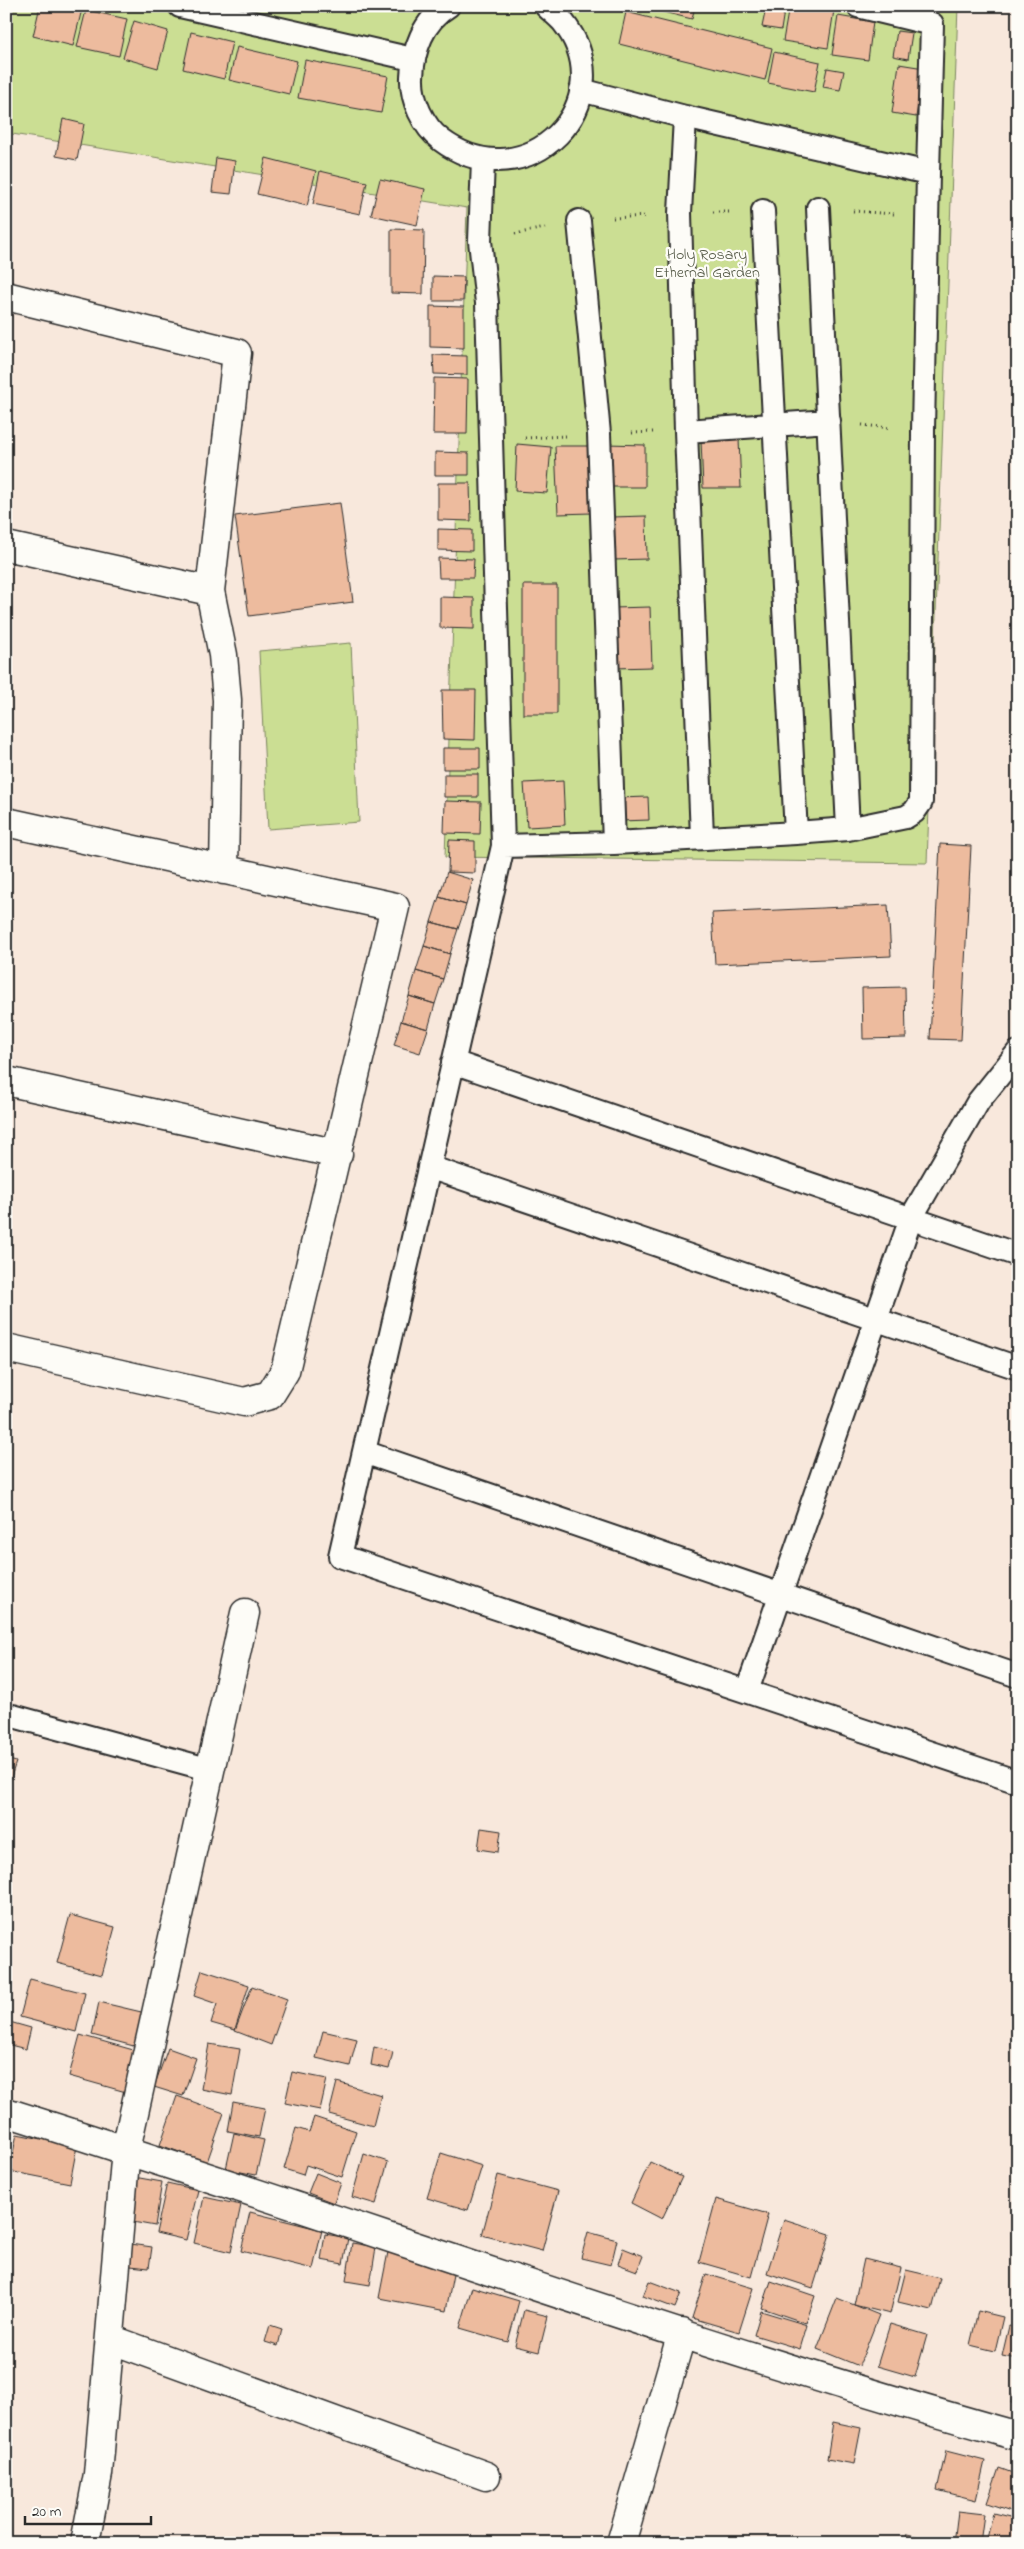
<svg xmlns="http://www.w3.org/2000/svg" width="1024" height="2549" font-family="'Indie Flower',sans-serif">
	<style>
		.green { fill: #cbde93; stroke: #7b845f }
		.building { fill: #edbb9e; stroke: #2b2b2b }
		.lines { fill: none; stroke-linecap: round; stroke-linejoin: round }
		.service-casing { stroke: #2b2b2b; stroke-width: 26 }
		.minor-casing { stroke: #2b2b2b; stroke-width: 31 }
		.path { stroke: #2b2b2b; stroke-width: 3; stroke-dasharray: 1 4; stroke-linecap: butt }
		.service { stroke: #fdfcf7; stroke-width: 22 }
		.minor { stroke: #fdfcf7; stroke-width: 28 }
		.labels { text-anchor: middle; stroke-width: 4.5; stroke-linejoin: round; paint-order: stroke }
		.park-label { font-size: 16px; fill: #535845; stroke: #fdfcf7 }
	</style>
	<rect width="100%" height="100%" fill="#f8e8dc"/>
	<filter id="ink" filterUnits="userSpaceOnUse"><feTurbulence type="fractalNoise" baseFrequency=".02" numOctaves="2"/><feDisplacementMap in="SourceGraphic" scale="10" xChannelSelector="R" yChannelSelector="G"/><feConvolveMatrix kernelMatrix="1 2 1 2 8 2 1 2 1" color-interpolation-filters="sRGB"/></filter>
	<g filter="url(#ink)">
		<!-- green -->
		<path class="green" d="M6,6H958L927,863L445,857L467,208L6,133Z
			M351,643L359,822L268,829L259,651Z"/>
		<!-- building -->
		<path class="building" d="M40,6H73L82,9L73,46L33,36Z
			M638,6H695L692,19Z
			M789,6L834,10L828,48L783,41Z
			M766,8L784,11L781,30L762,27Z
			M86,10L127,19L119,56L77,47Z
			M626,12L772,48L765,80L619,44Z
			M838,16L873,22L868,60L832,55Z
			M134,21L168,31L158,68L123,58Z
			M897,31L912,33L908,59L893,56Z
			M191,32L232,42L224,79L183,69Z
			M237,47L297,61L289,94L229,80Z
			M774,52L820,62L814,92L768,83Z
			M305,60L388,76L381,113L298,98Z
			M899,64L924,68L916,117L892,113Z
			M827,68L844,71L840,90L823,87Z
			M63,119L84,124L77,160L56,156Z
			M216,158L235,161L231,194L212,192Z
			M266,158L316,171L307,206L257,194Z
			M320,171L367,182L360,214L313,204Z
			M380,179L425,189L417,225L371,215Z
			M391,229L424,230L423,294L391,293Z
			M433,276L464,277L463,301H433Z
			M430,306L464,307V348L430,347Z
			M433,355L467,356V375L434,374Z
			M434,378L468,379L467,434H433Z
			M739,439L741,488H703L701,440Z
			M517,444L551,447L547,493L515,491Z
			M606,444L645,445V487H606Z
			M555,446H589L591,513L558,514Z
			M435,452L469,453V475H435Z
			M438,483H470L471,521L438,520Z
			M340,503L353,602L249,616L235,516Z
			M646,516L647,559L614,560L612,517Z
			M438,529L472,530V551L438,550Z
			M438,558L474,559L473,578H439Z
			M523,585H557V714H523Z
			M440,597L474,598V629L440,628Z
			M650,607L652,667L615,668L613,608Z
			M442,690H476L475,740L443,739Z
			M443,748H480V769H443Z
			M444,774H478V797H444Z
			M563,781L565,825L527,827L524,783Z
			M648,797L649,820L620,821L619,798Z
			M445,801L481,802L480,834L444,833Z
			M449,840L475,841V873L448,872Z
			M940,844L971,846L961,1040L930,1039Z
			M447,872L473,880L466,905L439,897Z
			M439,897L466,905L458,929L431,922Z
			M888,905L891,956L715,964L712,913Z
			M431,922L458,929L450,954L424,946Z
			M424,946L450,954L443,979L416,971Z
			M416,971L443,979L435,1004L409,996Z
			M905,987L906,1038L863,1039L862,988Z
			M409,996L435,1004L428,1029L401,1021Z
			M401,1021L428,1029L420,1053L394,1045Z
			M6,1759L16,1762L6,1792Z
			M481,1828L501,1831L498,1852L478,1849Z
			M70,1915L115,1927L102,1975L57,1963Z
			M202,1970L249,1985L235,2030L211,2023L217,2004L194,1996Z
			M30,1979L85,1993L76,2032L20,2017Z
			M252,1986L287,1999L271,2045L235,2031Z
			M99,2002L154,2015L145,2049L92,2035Z
			M6,2021L31,2028L26,2049L6,2044Z
			M323,2031L357,2039L350,2066L316,2058Z
			M80,2035L144,2053L133,2094L69,2076Z
			M209,2044L240,2049L232,2095L201,2089Z
			M374,2047L393,2052L389,2069L371,2065Z
			M168,2048L196,2058L183,2096L154,2087Z
			M292,2072L327,2079L320,2110L285,2103Z
			M337,2082L381,2095L373,2126L329,2114Z
			M177,2096L224,2113L207,2162L160,2145Z
			M233,2102L265,2108L259,2137L228,2131Z
			M314,2117L356,2131L342,2177L306,2165L303,2175L284,2169L296,2128L309,2132Z
			M234,2133L264,2140L256,2175L226,2169Z
			M17,2134L77,2146L70,2183L9,2171Z
			M441,2153L482,2166L468,2210L427,2198Z
			M364,2154L388,2162L376,2204L352,2197Z
			M650,2162L682,2177L662,2219L631,2203Z
			M316,2173L341,2183L334,2203L308,2193Z
			M498,2175L558,2191L542,2251L482,2235Z
			M134,2177L162,2182L155,2226L127,2221Z
			M167,2183L198,2190L186,2240L156,2233Z
			M204,2197L241,2205L231,2252L194,2243Z
			M716,2199L768,2214L751,2277L699,2262Z
			M250,2212L322,2230L313,2269L241,2251Z
			M784,2219L830,2234L813,2288L767,2273Z
			M588,2232L617,2240L611,2265L581,2258Z
			M325,2234L348,2238L343,2264L321,2260Z
			M124,2243L152,2247L149,2268L121,2265Z
			M352,2243L376,2247L370,2285L346,2281Z
			M623,2248L643,2256L637,2271L618,2264Z
			M388,2252L455,2264L446,2311L379,2298Z
			M864,2259L901,2268L890,2314L854,2305Z
			M906,2270L940,2278L932,2310L898,2302Z
			M706,2274L753,2288L739,2332L692,2318Z
			M649,2281L681,2293L675,2308L643,2296Z
			M771,2281L815,2296L806,2323L762,2308Z
			M472,2287L519,2301L508,2342L460,2328Z
			M837,2298L879,2315L859,2366L817,2349Z
			M524,2310L548,2316L539,2352L515,2346Z
			M761,2311L807,2325L800,2349L754,2335Z
			M978,2311L1003,2317L995,2351L970,2345Z
			M890,2324L927,2335L915,2377L877,2366Z
			M270,2325L282,2329L278,2346L265,2342Z
			M1009,2326L1018,2328V2359L1002,2356Z
			M1016,2384H1018V2405L1011,2403Z
			M833,2422L861,2428L854,2464L827,2459Z
			M946,2451L985,2461L976,2500L937,2490Z
			M999,2468L1018,2475L1017,2513L987,2503Z
			M958,2511L984,2514L980,2543H954Z
			M993,2513L1018,2519L1014,2543H986Z
			M907,2534L946,2543H905Z"/>
		<g class="lines">
			<defs>
				<path id="service" d="M180,6L412,59
					M448,6C423,21 413,50 412,77C411,100 423,126 441,140C527,204 626,101 563,22C558,16 551,11 546,6
					M858,6L932,24L928,173
					M685,117L680,213L686,431L702,837
					M483,160L480,241L487,303L503,846L614,843L796,833L848,829L906,817L914,812L921,802L923,431L928,173L685,117L581,90
					M818,208L848,829
					M763,211L796,833
					M579,221L599,434L614,843
					M686,431L829,421
					M503,846L340,1556L1018,1782
					M453,1062L1018,1255
					M429,1167L1018,1368
					M364,1452L1018,1676
					M747,1691L911,1218L978,1102L1018,1052
					M13,1716L211,1770"/>
				<path id="minor" d="M6,296L237,353L210,591L223,655L227,700L224,870
					M6,546L210,591
					M6,822L395,907L285,1371L270,1395L244,1402L6,1348
					M6,1081L338,1154
					M6,2112C344,2218 677,2341 1018,2436
					M110,2339L486,2476
					M85,2543L98,2474L126,2149L245,1613
					M621,2543L682,2333"/>
			</defs>
			<!-- service casing -->
			<use href="#service" class="service-casing"/>
			<!-- minor casing -->
			<use href="#minor" class="minor-casing"/>
			<!-- path -->
			<path class="path" d="M853,211L894,214
				M713,212H729
				M613,218L647,216
				M515,234L545,228
				M862,425L890,428
				M632,433L653,432
				M525,438L566,436"/>
			<!-- service -->
			<use href="#service" class="service"/>
			<!-- minor -->
			<use href="#minor" class="minor"/>
		</g>
	</g>
	<g class="labels">
		<!-- park labels -->
		<g class="park-label">
			<text x="707" y="259">Holy Rosary<tspan x="707" dy="18">Ethernal Garden</tspan></text>
		</g>
	</g>
	<!-- margin -->
	<rect width="1024" height="2549" fill="none" stroke="#fdfcf7" stroke-width="25"/>
	<rect x="12" y="12" width="999" height="2524" fill="none" stroke="#2b2b2b" stroke-width="2" filter="url(#ink)"/>
	<!-- scale -->
	<path d="M25 2516v8h126v-8" fill="none" stroke="#2b2b2b" stroke-width="2.5"/>
	<text x="32" y="2516" font-size="15" fill="#2b2b2b" stroke="#fdfcf7" stroke-width="4" paint-order="stroke">20 m</text>
</svg>
